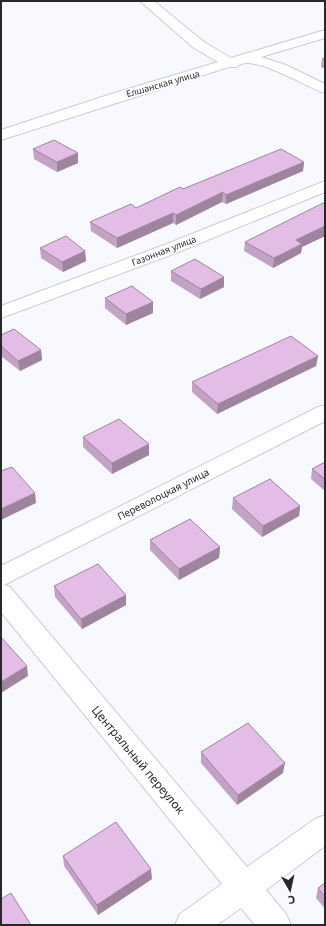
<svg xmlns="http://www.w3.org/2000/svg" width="326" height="926" font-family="'Noto Sans',sans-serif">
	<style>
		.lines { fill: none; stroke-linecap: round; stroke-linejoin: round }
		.minor-casing { stroke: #cbccd6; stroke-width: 2 }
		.minor { fill: #fff; fill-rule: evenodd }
		.wall { fill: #c3a3c5 }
		.shaded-wall { fill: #9f84a0 }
		.building { fill: #e3bde5; stroke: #9f84a0 }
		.labels { text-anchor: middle; stroke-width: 3.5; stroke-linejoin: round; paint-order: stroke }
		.far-street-label { font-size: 9px; fill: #28282c; stroke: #fff }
		.street-label { font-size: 10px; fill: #28282c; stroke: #fff }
		.near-street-label { font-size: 12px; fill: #28282c; stroke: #fff }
	</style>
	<rect width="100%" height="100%" fill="#f8f9ff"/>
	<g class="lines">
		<defs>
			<path id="minor" d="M140,1H154L204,42L231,58L325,30V38L261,57L286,65L325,84V93C309,89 249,51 237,67H229L1,140V130L108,95L218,62L194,48Z
				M325,181V192L176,253L1,318V306L164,245Z
				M325,405V421L4,585L10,587L247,867L315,819L325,815V846L266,890L286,914L291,925H255L241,908L217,925H175L180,914L222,884L1,612V566L318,407Z"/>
		</defs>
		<!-- minor casing -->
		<use href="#minor" class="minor-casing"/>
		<!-- minor -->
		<use href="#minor" class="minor"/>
	</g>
	<!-- wall -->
	<path class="wall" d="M325,57V69L321,67L322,58Z
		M33,149L78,163L57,172L34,159Z
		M304,162L303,171L226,204L222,202L176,225L173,223L117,248L91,231L90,222L136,208L183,189Z
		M325,204V236L302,247L301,253L273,268L244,251L245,242Z
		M40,248L85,251L86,261L63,272L41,258Z
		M171,271L224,277V287L200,299L171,281Z
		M105,298L153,302V313L126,325L105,308Z
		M1,335L41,350L42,360L20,371L1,356Z
		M318,356L316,366L217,414L192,392V382Z
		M83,437L149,455L112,474L83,447Z
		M325,462V491L311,479L312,469Z
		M233,498L300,506L299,516L262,537L232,509Z
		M150,540L220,547L219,558L179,580L150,550Z
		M54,586L126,605L82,629L55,597Z
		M201,752L283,773L237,805L201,763Z
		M63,856L152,879L98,915L64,866Z
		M325,883V909L316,898L318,888Z"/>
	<!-- shaded-wall -->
	<path class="shaded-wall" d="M78,153V163L57,172V162Z
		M304,162L303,171L226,204V195Z
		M223,192L222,202L176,225V215Z
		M173,213V223L117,248V238Z
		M325,226V236L302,247L301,253L273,268L274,258L296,240Z
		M85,251L86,261L63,272L62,262Z
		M224,277V287L200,299L201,289Z
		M153,302V313L126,325V314Z
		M41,350L42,360L20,371L18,361Z
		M318,356L316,366L217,414L218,404Z
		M149,444V455L112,474V463Z
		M35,493L36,503L1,520V509Z
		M300,506L299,516L262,537L263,526Z
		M220,547L219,558L179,580V569Z
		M126,595V605L82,629L81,619Z
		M27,666L28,676L1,693V682Z
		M285,763L283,773L237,805L238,795Z
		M151,869L152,879L98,915L97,905Z"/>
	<!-- building -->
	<path class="building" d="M54,140L78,153L57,162L33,149Z
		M281,149L304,162L226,195L223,192L176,215L173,213L117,238L90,222L131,204L136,208L180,187L183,189Z
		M323,203L325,204V226L296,240L302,244L274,258L245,242Z
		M66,236L85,251L62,262L40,248Z
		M195,259L224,277L201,289L171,271Z
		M132,286L153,302L126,314L105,298Z
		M14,329L41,350L18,361L1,346V335Z
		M291,336L318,356L218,404L192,382Z
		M119,419L149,444L112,463L83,437Z
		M325,462V479L312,469Z
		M12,467L35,493L1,509V471Z
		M270,479L300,506L263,526L233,498Z
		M190,519L220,547L179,569L150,540Z
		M98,564L126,595L81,619L54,586Z
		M1,637L27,666L1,682Z
		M248,723L285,763L238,795L201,752Z
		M116,822L151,869L97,905L63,856Z
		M325,883V897L318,888Z
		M11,893L31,925H1V899Z"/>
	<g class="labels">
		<!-- far-street labels -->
		<g class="far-street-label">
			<text transform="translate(163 84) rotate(-16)" y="3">Елшанская улица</text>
			<text transform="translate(164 251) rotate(-21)" y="3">Газонная улица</text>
		</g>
		<!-- street labels -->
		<g class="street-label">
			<text transform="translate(163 494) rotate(-27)" y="4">Переволоцкая улица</text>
		</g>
		<!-- near-street labels -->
		<g class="near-street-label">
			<text transform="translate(138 760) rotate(50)" y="4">Центральный переулок</text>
		</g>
	</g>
	<!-- border -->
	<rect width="326" height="926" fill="none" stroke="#28282c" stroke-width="4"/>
	<!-- north arrow -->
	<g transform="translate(290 890) rotate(171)" stroke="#ffffff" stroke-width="3" paint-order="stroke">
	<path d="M0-3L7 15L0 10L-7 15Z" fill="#28282c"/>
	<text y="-6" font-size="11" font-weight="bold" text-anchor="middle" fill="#28282c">С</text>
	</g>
</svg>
